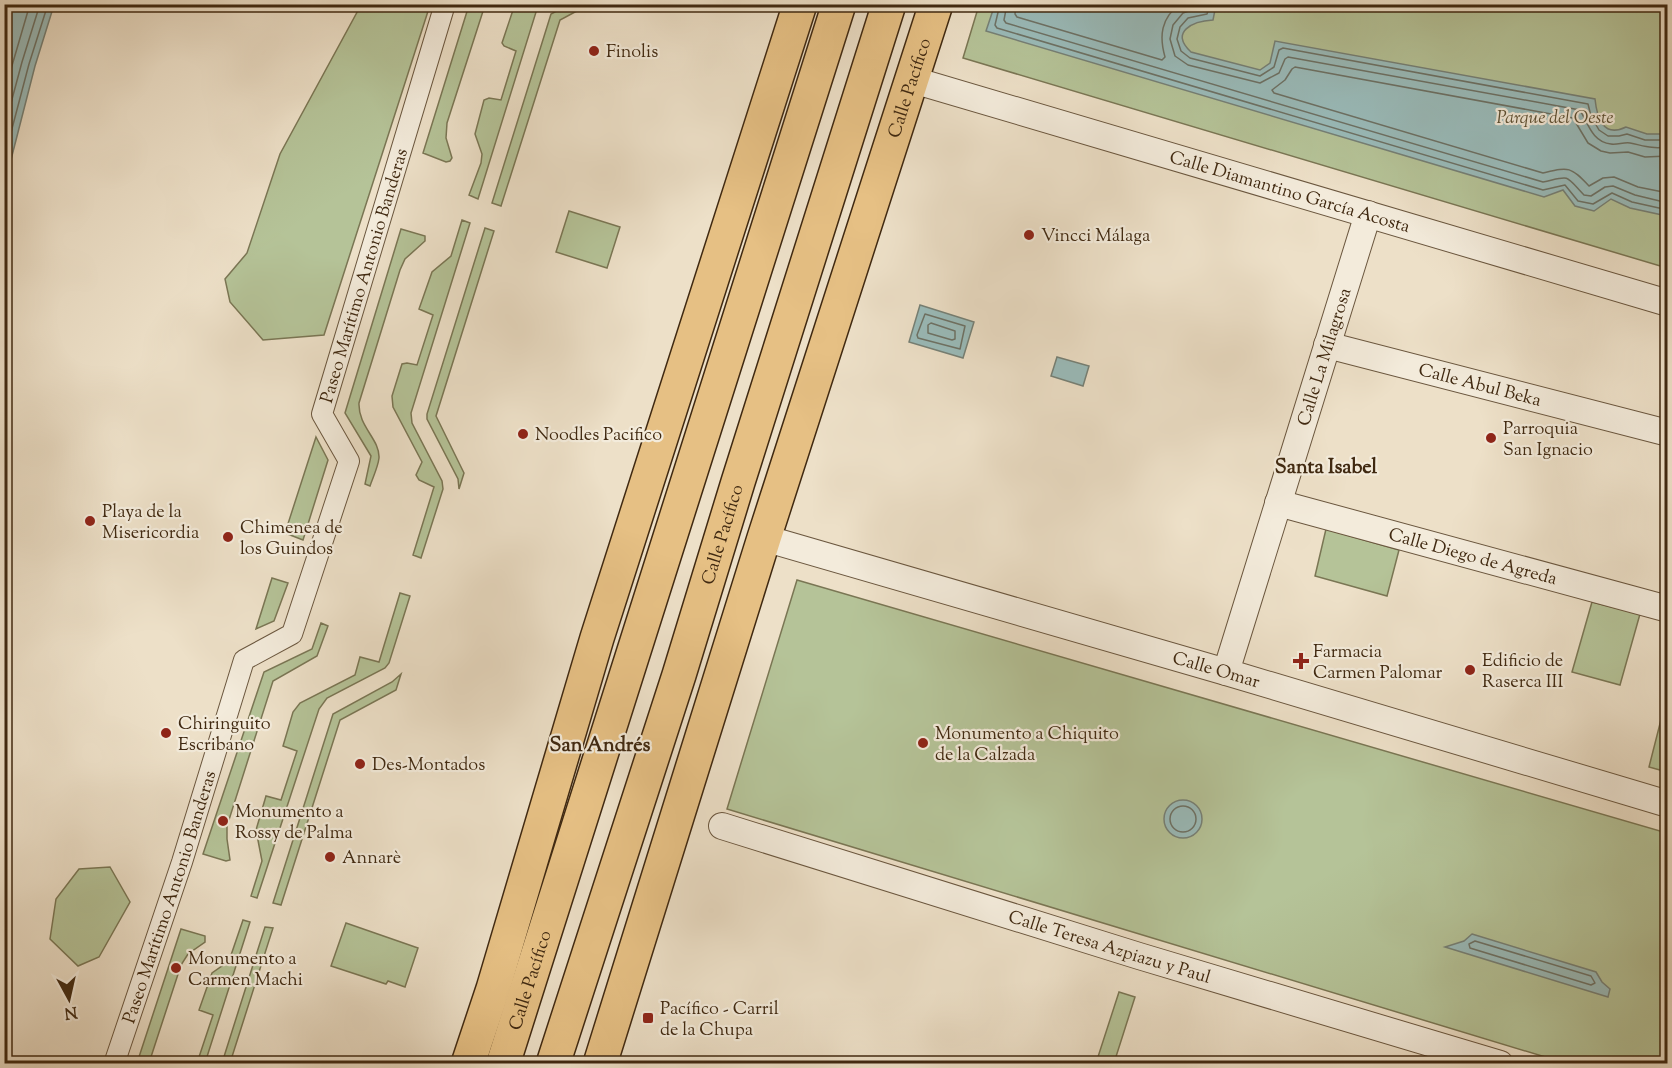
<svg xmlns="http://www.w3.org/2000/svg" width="1672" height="1068" font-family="'Sorts Mill Goudy',serif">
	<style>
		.green { fill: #b5c398; stroke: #7a7654; stroke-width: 1.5 }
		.water { fill: #9abcbb; stroke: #768177; stroke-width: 1.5 }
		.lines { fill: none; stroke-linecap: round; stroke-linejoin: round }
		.shore { stroke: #6d7266; stroke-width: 1.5 }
		.pedestrian-casing { stroke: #6b573f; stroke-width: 22 }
		.minor-casing { stroke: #6b573f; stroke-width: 28 }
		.primary-casing { stroke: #402911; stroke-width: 36 }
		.pedestrian { stroke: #f3ebdb; stroke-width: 20 }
		.minor { stroke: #f3ebdb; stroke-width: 26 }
		.primary { stroke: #e6c084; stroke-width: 33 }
		.poi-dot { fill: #8f2418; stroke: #f3ebdb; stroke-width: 2 }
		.labels { text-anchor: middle; stroke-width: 4.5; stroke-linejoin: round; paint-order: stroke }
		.poi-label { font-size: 18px; fill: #402911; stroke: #f3ebdb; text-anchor: start }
		.street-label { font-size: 18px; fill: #402911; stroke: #f3ebdb }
		.park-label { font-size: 18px; font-style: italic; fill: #5d5033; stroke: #f3ebdb }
		.neighbourhood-label { font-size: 20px; font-weight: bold; fill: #402911; stroke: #f3ebdb }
	</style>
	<rect width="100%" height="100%" fill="#ede0c8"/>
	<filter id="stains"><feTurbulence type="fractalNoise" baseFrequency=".00333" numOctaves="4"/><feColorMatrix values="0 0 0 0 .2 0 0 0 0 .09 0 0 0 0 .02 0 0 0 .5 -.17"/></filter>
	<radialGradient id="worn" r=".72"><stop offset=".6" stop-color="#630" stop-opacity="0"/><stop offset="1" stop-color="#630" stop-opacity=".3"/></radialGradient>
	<!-- green -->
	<path class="green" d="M570,4L588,5L560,20L501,206L492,203L551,14Z
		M361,5H430L324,335L263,340L230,302L225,279L247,253L280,154Z
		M469,5H485L447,123L446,138L452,158L450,161L446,162L423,153Z
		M518,5H542L536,12L478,199L469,195L481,163L482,154L475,134L484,100L489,98L501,100L516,51L504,46L502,43L513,10Z
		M979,5H1667V268L963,58Z
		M569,211L620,227L607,268L556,252Z
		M462,220L470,223L411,413L412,423L442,481L443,489L421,558L413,555L434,487L419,480L416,475L422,462L393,407L392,396L402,364L407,363L417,365L433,315L419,309L432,272L451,256Z
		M485,228L494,231L436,416L464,473L459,489L458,479L427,419V414Z
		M401,229L425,236V241L405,259L400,270L359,403C358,427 380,439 379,458C378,467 373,477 370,486L365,484L371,456L345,413Z
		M316,437L328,460L303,540L285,533Z
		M1326,529L1399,550L1387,596L1315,576Z
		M272,578L288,583L274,621L256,629Z
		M797,580L1667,833V1063H1565L727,809Z
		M400,593L410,596L389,663L385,668L327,698L319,709L257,898L251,896L262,861L256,830L266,796L281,800L297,751L283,746L293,712L300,703L355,675L360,657L379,662Z
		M1592,602L1640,614L1620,685L1572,672Z
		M321,623L328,626L317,656L273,681L227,826V839L230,860L226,861L203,854L264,672L312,649Z
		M401,674L396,690L340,720L281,905L273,903L333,714L392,682Z
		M1667,696L1668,772H1667L1649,767Z
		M110,867L130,902L99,957L78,966L50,939L56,899L79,869Z
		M243,920L250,922L205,1063H197L213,1015L199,1010L212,973L229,961Z
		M346,923L418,948L405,987L388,981L386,984L331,966Z
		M265,927L273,928L230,1063H222Z
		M181,929L205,936V942L188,954L181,965L149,1063H137Z
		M1119,992L1135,997L1114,1063H1096Z"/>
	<!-- water -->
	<path class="water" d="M5,4L54,5L35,66L5,183Z
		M995,4L1216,5L1213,20C1193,21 1169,32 1191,52L1260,70L1270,63L1275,41L1595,99C1597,118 1603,138 1626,127L1647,134H1667V216L1630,208L1611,199L1594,211L1575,206L1563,190L1544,197L986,31Z
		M920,305L974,322L963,358L909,342Z
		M1057,357L1089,366L1083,386L1051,376Z
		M1164 819a19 19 0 1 1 38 0a19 19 0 1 1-38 0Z
		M1472,934L1596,972L1602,982L1610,989L1608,997L1445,947L1464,941Z"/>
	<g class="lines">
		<!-- shore -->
		<path class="shore" d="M1000,4L995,25L997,28L1543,190L1565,185L1578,201L1593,204L1612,193L1632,202L1668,210
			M1007,4L1004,20L1006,23L1543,182C1571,176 1564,174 1584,195L1591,196L1605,187L1613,186L1635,195L1668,203
			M1016,4L1015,14L1017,17L1162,60L1165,57C1159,36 1161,18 1180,4
			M1202,4L1200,7L1183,13L1173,25L1170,39L1175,56L1188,65L1260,83L1279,73L1285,59L1288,57L1580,110C1588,123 1592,142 1611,144C1617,145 1624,142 1630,143C1645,146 1651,149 1668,147
			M1210,4L1207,14L1188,18L1180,27L1177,39L1181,51L1190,58L1260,76L1274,67L1279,50L1283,48L1588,104L1591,116L1599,130L1608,136H1619L1627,134L1645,140H1668
			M4,93L30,4
			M4,129L22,62L40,4
			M1668,156L1645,157L1628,152L1610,153L1601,151L1588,143L1573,118L1295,67L1292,69L1285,80L1272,90L1274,93L1543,173C1569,167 1570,166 1589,186L1603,178L1614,177L1638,187L1668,193
			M4,159L29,64L48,4
			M925,314L965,326L960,349L918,338L917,335Z
			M931,323L955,331V339L952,340L928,333V325Z
			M1170 819a13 13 0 1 1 26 0a13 13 0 1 1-26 0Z
			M1475,941L1591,976L1595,983L1591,985L1470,948L1469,944Z"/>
		<defs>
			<g id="pedestrian">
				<path id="s1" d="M114,1064L182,862L244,660L292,634L349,461L322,414L445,4"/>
			</g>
			<g id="minor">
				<path id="s2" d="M913,80L1668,303"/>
				<path id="s3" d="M1327,345L1668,433"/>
				<path id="s4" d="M1278,503L1668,609"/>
				<path id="s5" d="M764,538L1226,672L1668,804"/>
				<path id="s6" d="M1226,672L1368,214"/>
				<path id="s7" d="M722,826L1139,956L1500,1064"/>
			</g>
			<g id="primary">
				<path d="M468,1064L493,989L597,638L800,4"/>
				<path id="s8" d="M503,1064L839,4"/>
				<path id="s9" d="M553,1064L679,675L738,482L889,4"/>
				<path id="s10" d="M600,1064L764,538L936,4"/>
			</g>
		</defs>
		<!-- pedestrian casing -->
		<use href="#pedestrian" class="pedestrian-casing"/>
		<!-- minor casing -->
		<use href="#minor" class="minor-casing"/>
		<!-- primary casing -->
		<use href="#primary" class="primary-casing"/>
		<!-- pedestrian -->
		<use href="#pedestrian" class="pedestrian"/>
		<!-- minor -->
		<use href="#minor" class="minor"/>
		<!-- primary -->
		<use href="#primary" class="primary"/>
	</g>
	<!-- markers -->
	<g class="poi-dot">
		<circle cx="594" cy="51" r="6"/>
		<circle cx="1029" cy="235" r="6"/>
		<circle cx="523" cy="434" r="6"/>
		<circle cx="1491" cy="438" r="6"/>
		<circle cx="90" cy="521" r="6"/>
		<circle cx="228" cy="537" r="6"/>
		<path d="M1298 652h6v6h6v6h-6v6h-6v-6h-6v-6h6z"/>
		<circle cx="1470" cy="670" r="6"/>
		<circle cx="166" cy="733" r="6"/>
		<circle cx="923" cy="743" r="6"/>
		<circle cx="360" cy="764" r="6"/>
		<circle cx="223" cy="821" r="6"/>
		<circle cx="330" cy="857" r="6"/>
		<circle cx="176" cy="968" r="6"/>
		<rect x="642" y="1012" width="12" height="12" rx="3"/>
	</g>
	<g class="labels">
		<!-- poi labels -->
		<g class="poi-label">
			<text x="606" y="57">Finolis</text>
			<text x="1041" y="241">Vincci Málaga</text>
			<text x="1503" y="434">Parroquia<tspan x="1503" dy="21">San Ignacio</tspan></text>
			<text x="535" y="440">Noodles Pacifico</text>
			<text x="102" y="517">Playa de la<tspan x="102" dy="21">Misericordia</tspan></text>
			<text x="240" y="533">Chimenea de<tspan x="240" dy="21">los Guindos</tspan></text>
			<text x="1313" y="657">Farmacia<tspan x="1313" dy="21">Carmen Palomar</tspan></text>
			<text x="1482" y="666">Edificio de<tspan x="1482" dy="21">Raserca III</tspan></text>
			<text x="178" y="729">Chiringuito<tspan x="178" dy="21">Escribano</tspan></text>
			<text x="935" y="739">Monumento a Chiquito<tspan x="935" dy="21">de la Calzada</tspan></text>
			<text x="372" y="770">Des-Montados</text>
			<text x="235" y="817">Monumento a<tspan x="235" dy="21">Rossy de Palma</tspan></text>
			<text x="342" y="863">Annarè</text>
			<text x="188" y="964">Monumento a<tspan x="188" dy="21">Carmen Machi</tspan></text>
			<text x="660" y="1014">Pacífico - Carril<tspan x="660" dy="21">de la Chupa</tspan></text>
		</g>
		<!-- street labels -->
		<g class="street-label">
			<text dy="6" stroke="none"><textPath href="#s10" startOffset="1024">Calle Pacífico</textPath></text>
			<text dy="6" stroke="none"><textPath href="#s2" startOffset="393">Calle Diamantino García Acosta</textPath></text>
			<text dy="6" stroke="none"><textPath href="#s1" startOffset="860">Paseo Marítimo Antonio Banderas</textPath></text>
			<text dy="6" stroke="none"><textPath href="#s6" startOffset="330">Calle La Milagrosa</textPath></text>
			<text dy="6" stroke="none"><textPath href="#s3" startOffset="158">Calle Abul Beka</textPath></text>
			<text dy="6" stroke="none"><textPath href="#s9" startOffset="556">Calle Pacífico</textPath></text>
			<text dy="6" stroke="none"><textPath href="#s4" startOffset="202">Calle Diego de Agreda</textPath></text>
			<text dy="6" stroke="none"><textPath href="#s5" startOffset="471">Calle Omar</textPath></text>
			<text dy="6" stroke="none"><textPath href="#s1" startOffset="176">Paseo Marítimo Antonio Banderas</textPath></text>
			<text dy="6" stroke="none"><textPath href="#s7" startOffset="406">Calle Teresa Azpiazu y Paul</textPath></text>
			<text dy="6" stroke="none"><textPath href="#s8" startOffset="88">Calle Pacífico</textPath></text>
		</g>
		<!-- park labels -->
		<g class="park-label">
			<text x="1555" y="123">Parque del Oeste</text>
		</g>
		<!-- neighbourhood labels -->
		<g class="neighbourhood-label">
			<text x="1326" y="473">Santa Isabel</text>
			<text x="600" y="751">San Andrés</text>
		</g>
	</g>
	<!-- margin -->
	<rect width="1672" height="1068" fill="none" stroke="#ede0c8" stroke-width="24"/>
	<rect x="6" y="6" width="1660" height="1056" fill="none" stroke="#402911" stroke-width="3"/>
	<rect x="12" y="12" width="1648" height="1044" fill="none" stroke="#402911" stroke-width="1.5"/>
	<!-- north arrow -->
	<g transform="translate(69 999) rotate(172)" stroke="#f3ebdb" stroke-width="4.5" paint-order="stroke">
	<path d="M0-4.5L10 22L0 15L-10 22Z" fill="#402911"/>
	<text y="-9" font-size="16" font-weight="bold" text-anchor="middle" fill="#402911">N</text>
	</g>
	<rect width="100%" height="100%" filter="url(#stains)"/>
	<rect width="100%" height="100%" fill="url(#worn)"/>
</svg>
